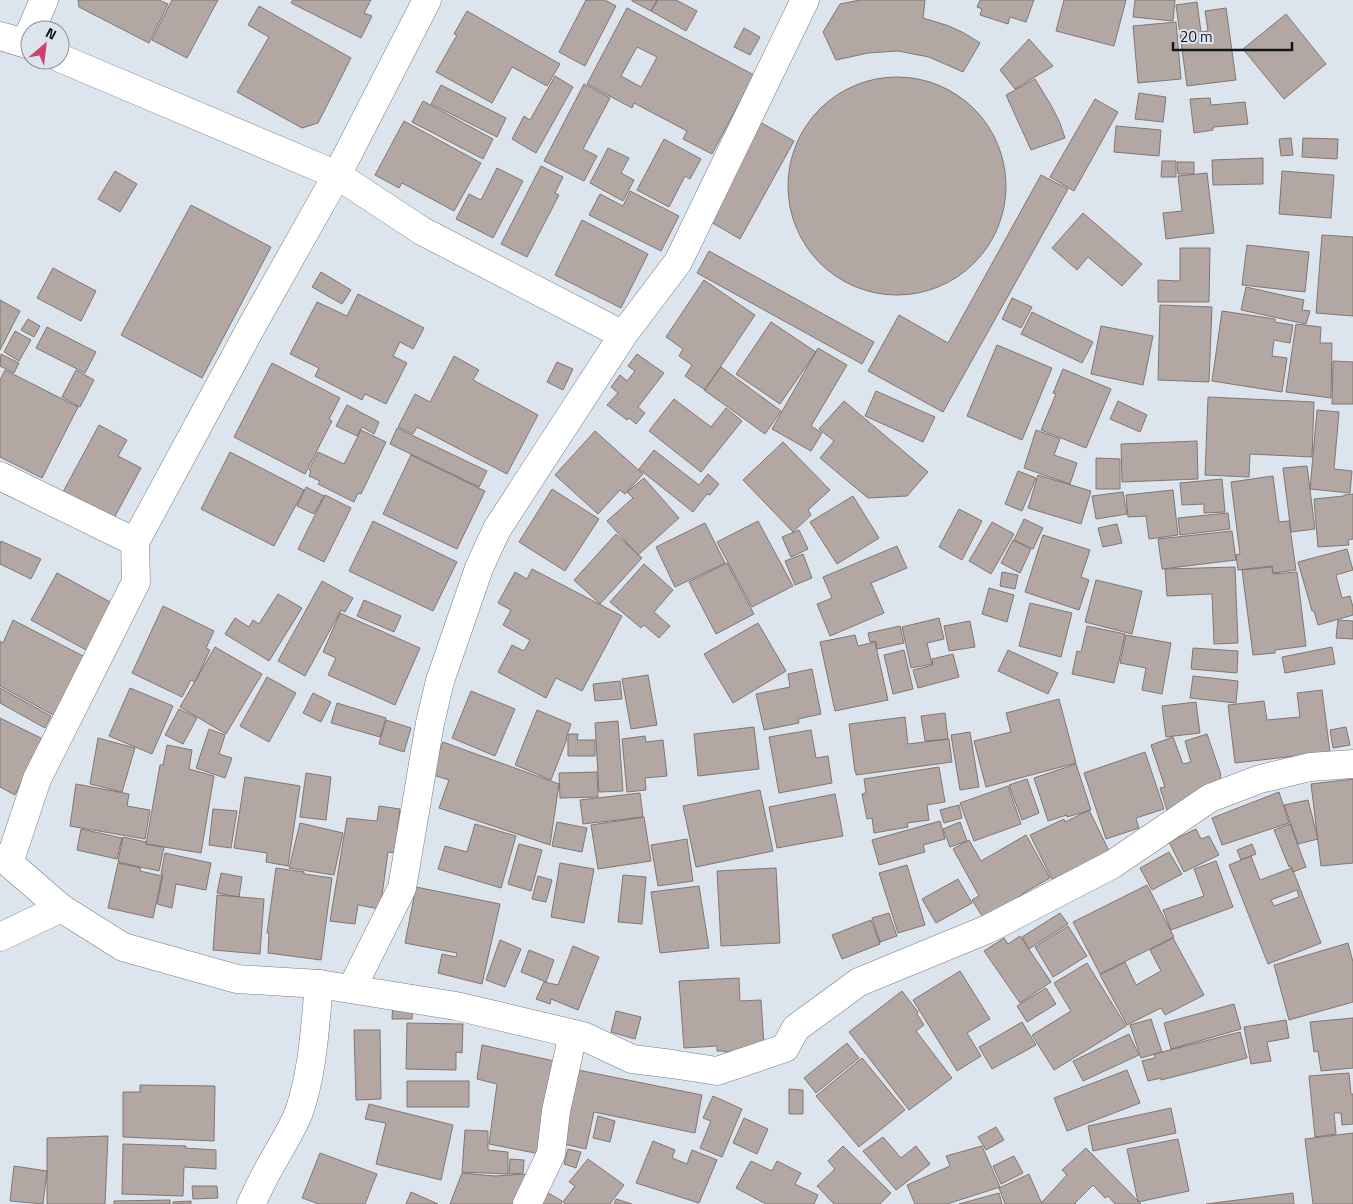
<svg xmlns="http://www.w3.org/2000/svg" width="1353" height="1204" font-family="'Titillium Web',sans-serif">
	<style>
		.building { fill: #b3a7a4; stroke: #827673; fill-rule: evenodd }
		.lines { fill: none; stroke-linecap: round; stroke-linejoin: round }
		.minor-casing { stroke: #767d85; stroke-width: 29 }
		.tertiary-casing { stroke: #767d85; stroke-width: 29 }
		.minor { stroke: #fff; stroke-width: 28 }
		.tertiary { stroke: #fff; stroke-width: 28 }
	</style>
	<rect width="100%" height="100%" fill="#dce4ed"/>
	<!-- building -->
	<path class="building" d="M78,0H159L168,4L149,43L79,7Z
		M172,0H218L187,58L152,40Z
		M293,0H371L364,13L372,16L361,38L291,3Z
		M586,0H605L616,6L585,66L559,52Z
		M632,0H657L651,11L632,1Z
		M658,0H676L697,11L686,31L651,11Z
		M860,0H925L923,18L949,26L964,33L980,43L963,72L929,57L898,51L868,53L836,60L823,32L840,4Z
		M980,0H1034L1026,22L1010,17L1008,24L980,15L982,9L977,7Z
		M1064,0H1126L1114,46L1056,31Z
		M1135,0H1175L1173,21L1133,17Z
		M1197,2L1201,32L1208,31L1205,11L1226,8L1236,80L1187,86L1176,5Z
		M259,6L351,58L318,123L302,128L237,92L269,37L248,25Z
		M627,8L754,75L712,154L683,139L687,131L634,103L632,108L587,84ZM637,47L657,57L641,87L621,76Z
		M467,11L560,64L547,86L512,67L492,103L436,72L457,35L454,34Z
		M1286,14L1326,64L1284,99L1243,49Z
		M1176,22L1181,79L1138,83L1133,26Z
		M744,28L760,37L750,55L734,47Z
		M1029,39L1053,66L1015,89L1000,70Z
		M555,76L573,87L536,153L512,139L524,116L530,120Z
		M788 186a109 109 0 1 1 218 0a109 109 0 1 1-218 0Z
		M1035,79L1052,107L1060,123L1065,138L1031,150L1006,95Z
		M584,84L610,98L583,149L597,156L584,181L544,161Z
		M441,85L506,118L497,137L431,104Z
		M1139,93L1166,97L1163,122L1135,119Z
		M1210,98L1211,105L1245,102L1248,124L1213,127V130L1194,133L1190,99Z
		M1095,99L1118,112L1074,191L1050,177Z
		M423,101L493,139L483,159L412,122Z
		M404,121L481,163L454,211L402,183L399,188L375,175Z
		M758,121L794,141L740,239L704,218Z
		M1116,126L1161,130L1159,156L1114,152Z
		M1291,138L1293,155L1281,156L1279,139Z
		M1303,138L1338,139L1337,159L1302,157Z
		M664,139L701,159L690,179L685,176L669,207L637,190Z
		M608,148L629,158L621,173L634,180L623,201L590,183Z
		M1263,158V184L1213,185L1212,160Z
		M1162,161H1176V177H1161Z
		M1177,162H1194V174H1178Z
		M541,166L563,177L555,193L559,195L527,257L501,244Z
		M497,168L523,181L493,238L456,219L469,194L481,200Z
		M115,171L137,184L120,212L98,199Z
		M1282,171L1334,175L1331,218L1279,214Z
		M1207,173L1214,233L1166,239L1163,213L1182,211L1178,176Z
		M1041,175L1068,189L943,412L868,371L899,315L948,343Z
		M630,191L679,216L661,251L589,215L600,194L623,206Z
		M191,205L271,247L202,378L121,335Z
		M1083,213L1142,264L1122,286L1088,257L1077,270L1052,248Z
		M582,220L648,254L621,308L555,275Z
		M1322,235L1353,237V316L1316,313Z
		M1247,245L1309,252L1305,292L1242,285Z
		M1180,248H1210L1209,302H1158V280L1180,281Z
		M709,251L874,342L862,364L697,273Z
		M53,268L96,291L81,321L37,298Z
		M321,272L351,290L342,304L312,287Z
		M704,280L755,315L705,390L685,376L692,365L679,356L683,349L666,337Z
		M1246,287L1304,300L1302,310L1310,311L1306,324L1241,310Z
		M358,294L424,328L413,349L400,342L393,356L407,363L386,404L365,394L362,400L315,376L319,368L290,354L317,302L347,316Z
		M1012,298L1032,307L1021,328L1002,319Z
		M0,300L20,311L0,350Z
		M1160,305L1212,307L1209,382L1158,380Z
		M1222,311L1275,319V322L1293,325L1290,343L1274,340L1272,356L1287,358L1282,392L1212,381Z
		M1032,312L1093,342L1082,363L1021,334Z
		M28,319L40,326L34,337L21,330Z
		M771,322L816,352L780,404L736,374Z
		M1296,324L1321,327L1320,343H1332L1331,398L1286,392Z
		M1101,326L1153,336L1143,385L1091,374Z
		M47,327L96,352L85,373L36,348Z
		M15,331L31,340L19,361L4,352Z
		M997,345L1052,368L1022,440L967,416Z
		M818,348L847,365L811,426L822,433L811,451L772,429Z
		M1,354L19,363L14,373L0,366Z
		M637,354L664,373L638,407L645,413L636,424L629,418L627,420L607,405L618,393L611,387L620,375L627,381L635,371L628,366Z
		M454,356L479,370L473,380L538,415L507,474L417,427L413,434L398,427L415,394L430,402Z
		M1333,361L1353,362V404H1332Z
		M557,362L573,369L563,390L547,382Z
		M272,363L340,398L329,419L332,421L305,474L234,437Z
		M721,367L781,411L765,434L704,390Z
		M1063,369L1111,389L1086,448L1041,430L1056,394L1053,393Z
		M5,370L78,407L42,478L0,457V380Z
		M76,370L94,380L80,407L62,397Z
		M876,391L935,417L923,442L865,416Z
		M1208,397L1314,402L1312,457L1250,454L1249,477L1205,475Z
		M674,399L711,427L726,408L742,421L701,472L649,431Z
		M844,401L928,472L907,496L868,498L820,458L834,441L819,429Z
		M1118,401L1147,415L1140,432L1110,419Z
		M347,405L379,422L374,434L362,427L357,436L336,426Z
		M1317,410L1339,412L1334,469L1352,471L1350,493L1310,489Z
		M99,425L127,440L118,456L141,468L113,520L63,492Z
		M397,428L487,471L479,487L390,444Z
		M361,430L386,442L361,494L358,493L354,502L318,484L320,481L309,476L311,471L309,470L318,452L344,464Z
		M1036,430L1060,439L1054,455L1077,463L1070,484L1024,468Z
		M595,431L643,474L625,494L620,490L598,514L555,475Z
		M1197,441L1198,479L1122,482L1121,444Z
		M783,442L830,490L808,510L811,515L793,532L743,480Z
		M654,450L699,485L708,474L719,484L710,495L707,494L693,512L639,469Z
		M230,452L304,490L274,546L201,509Z
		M411,455L485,491L457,549L383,514Z
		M1096,458L1120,459V489H1096Z
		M1307,466L1315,529L1291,532L1283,468Z
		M1018,471L1036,478L1022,511L1005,504Z
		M1038,475L1091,491L1081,524L1028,508Z
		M1273,476L1279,522L1289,521L1296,570L1273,573L1272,566L1238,570L1236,555L1240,554L1231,482Z
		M644,478L679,518L638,555L607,521L633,498L627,492Z
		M1222,479L1225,512L1204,513V504L1182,505L1180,483Z
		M306,487L324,496L314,514L297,506Z
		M552,489L599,519L565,571L519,542Z
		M1173,490L1178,535L1149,539L1146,516L1128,517L1126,495Z
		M1123,492L1127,514L1096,519L1092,496Z
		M1353,494V539L1348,540L1349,545L1318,547L1314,499L1344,496V495Z
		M325,495L351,508L324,562L298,549Z
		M853,496L879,538L837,564L810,522Z
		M959,509L982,521L962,560L939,547Z
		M1228,513L1230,529L1180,535L1178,518Z
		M1024,519L1043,528L1033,549L1014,540Z
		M373,521L457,562L433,611L349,571Z
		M758,521L793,586L752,607L717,542Z
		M992,522L1014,534L991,574L969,561Z
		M705,523L725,563L675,587L656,547Z
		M1117,524L1122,543L1103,547L1098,528Z
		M799,530L808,549L791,557L782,537Z
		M1232,531L1236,560L1162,569L1158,539Z
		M616,534L642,558L600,604L574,580Z
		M1043,535L1090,550L1081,577L1089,580L1079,610L1025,592Z
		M1013,540L1031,549L1020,573L1001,563Z
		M1,541L41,559L31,579L0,564V544Z
		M897,546L907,568L871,583L884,613L830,636L817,604L832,598L823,577Z
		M1347,549L1353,570L1336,575L1342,598L1350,596L1353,607V615L1318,625L1314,611H1312L1298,562Z
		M803,554L812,578L795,585L785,561Z
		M727,563L754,614L716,634L689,582Z
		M644,564L673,590L654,612L670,626L659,638L644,625L641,628L610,602Z
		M1235,567L1238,643L1214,644L1212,594L1167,596L1165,569Z
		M1272,567L1273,574L1297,572L1306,646L1275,650V653L1253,655L1242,570Z
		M532,569L622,616L582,691L556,678L546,698L498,672L512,645L524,651L530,640L503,625L511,610L498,603L515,572L527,579Z
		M1002,572L1018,575L1015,589L1000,586Z
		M57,573L114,604L88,651L31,620Z
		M1096,580L1142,591L1132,634L1085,622Z
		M322,581L353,598L345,612L341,610L305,676L278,661Z
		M989,588L1014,595L1007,622L982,614Z
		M278,594L302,608L269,661L225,634L235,618L249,627L253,620L259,624Z
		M364,600L401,616L394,632L357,616Z
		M1030,603L1072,613L1061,657L1019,646Z
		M163,606L214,631L206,648L210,650L195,682L191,680L182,697L132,673Z
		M340,613L420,648L395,705L328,675L336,658L323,652Z
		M939,618L944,639L927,643L932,664L911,668L902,627Z
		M13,620L87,658L55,716L0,686V641L3,643Z
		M1338,620L1353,621V639L1336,638Z
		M970,621L975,647L949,651L944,626Z
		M758,623L786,671L733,703L704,654Z
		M900,626L904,643L877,649L876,641L870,642L868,633Z
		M1087,626L1125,634L1114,683L1072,674L1077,651L1081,652Z
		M855,635L858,646L875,642L888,700L835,711L820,642Z
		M1126,635L1171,643L1162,694L1142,690L1146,668L1120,663Z
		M215,647L262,674L226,734L180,707Z
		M1332,647L1335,664L1285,673L1282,657Z
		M1193,648L1238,651L1237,673L1191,669Z
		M904,650L913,689L893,694L884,655Z
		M1008,650L1058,673L1048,694L998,671Z
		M953,654L959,677L918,688L913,670L933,665L932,659Z
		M812,669L821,714L798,719L799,723L764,730L756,694L790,687L788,674Z
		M648,675L657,725L631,729L622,679Z
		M1193,676L1238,681L1236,703L1190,698Z
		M267,677L296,693L269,742L240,726Z
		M620,681L622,699L595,701L593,684Z
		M0,688L51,716L45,728L0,703Z
		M130,688L173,706L152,754L109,736Z
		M1322,690L1330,752L1235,763L1228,705L1264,701L1267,720L1300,717L1297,693Z
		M471,691L515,709L495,756L452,738Z
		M313,693L331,702L321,722L303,713Z
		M1059,699L1076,763L986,787L974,741L1011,732L1006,713Z
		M1196,702L1200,733L1166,737L1162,706Z
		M337,703L386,718L380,737L331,723Z
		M179,709L197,718L183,744L165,735Z
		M537,710L571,724L566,738L567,739L551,780L515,765Z
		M945,713L948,739L925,741L921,716Z
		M905,717L908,744L949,739L952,762L856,775V772H855L849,724Z
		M0,718L43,739L15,795L0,787Z
		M386,720L411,728L404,752L379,744Z
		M618,721L623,791L599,792L595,723Z
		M754,727L759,769L698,776L694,734Z
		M1346,727L1350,745L1333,748L1330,730Z
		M209,729L225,735L219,754L232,758L225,778L196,768Z
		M811,730L816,758L828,756L832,783L779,793L769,737Z
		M970,732L979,787L960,790L951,735Z
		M568,734H578L577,740H595V756H568Z
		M1207,734L1221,775L1220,776L1223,785L1193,801L1167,810L1160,788L1165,787L1151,745L1173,737L1183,764L1191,762L1185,741Z
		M645,736L646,742L663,740L667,776L645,778L646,790L627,792L622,739Z
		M98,738L135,748L122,792L90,784Z
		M443,742L559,784L550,845L439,808L449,780L430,774Z
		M167,745L192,750L189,769L214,776L201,853L146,844L160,765H163Z
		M1145,752L1164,809L1136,818L1139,828L1106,839L1084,773Z
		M1076,764L1091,810L1067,817V815L1048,821L1034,778Z
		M939,767L945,802L927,805L929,820L907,823L908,827L874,833L872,818L867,819L862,794L866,793L864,779Z
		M597,772L598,797L560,798L559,773Z
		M306,773L331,777L326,820L300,817Z
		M245,777L300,786L288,866L266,862L267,853L234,848Z
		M1027,779L1039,813L1022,820L1009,785Z
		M1353,779V863L1321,866L1311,784Z
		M76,784L129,794L127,806L150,810L145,839L70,826Z
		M1008,786L1021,824L974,841L960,803Z
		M760,790L773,851L696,867L683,806Z
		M1279,792L1289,823L1222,845L1212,818Z
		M640,793L643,817L583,824L580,800Z
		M835,794L843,836L777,848L769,807Z
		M1308,800L1318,839L1298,844L1284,805Z
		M959,805L962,818L944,823L940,810Z
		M379,806L400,809L395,853L388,852L380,909L358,905L355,924L330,921L347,818L377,821Z
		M213,809L237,811L231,848L209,845Z
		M1089,810L1111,855L1054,883L1030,835L1064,819L1065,822Z
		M644,817L651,861L598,869L591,825Z
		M940,821L945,839L923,845L925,852L879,865L872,840Z
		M557,822L587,828L582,852L552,846Z
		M960,822L967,841L950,847L943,829Z
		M300,823L343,833L334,875L289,868Z
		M475,824L516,836L501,888L438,869L445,846L467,852Z
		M1290,824L1306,867L1293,872L1291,866L1289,867L1274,830Z
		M81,829L122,838L117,859L77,850Z
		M1196,829L1201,839L1209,836L1219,855L1184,872L1169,842Z
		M1026,835L1050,878L1022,894L1024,896L984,919L972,900L979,896L953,849L969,840L981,861Z
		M123,837L146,842V844L164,847L159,871L118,862Z
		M687,839L693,881L658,886L651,845Z
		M519,844L542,850L531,891L508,884Z
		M1252,844L1256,854L1241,860L1237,850Z
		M1169,852L1182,874L1152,890L1140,868Z
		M165,853L211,863L206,890L176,884L172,908L157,904L163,875L161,874Z
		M1251,856L1260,880L1292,868L1321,943L1268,964L1229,865ZM1297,890L1299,897L1274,906L1271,900Z
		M1216,861L1233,907L1171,930L1163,910L1204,896L1194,869Z
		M118,863L141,868L140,871L162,876L153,918L108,908Z
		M560,863L594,869L584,923L551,917Z
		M907,865L925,925L898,933L879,873Z
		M276,868L304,872V874L332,878L321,960L268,953L269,933H267Z
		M776,868L780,943L721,946L717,871Z
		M221,873L242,877L239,897L217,893Z
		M623,875L646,877L642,924L618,922Z
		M538,876L552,880L546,902L532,899Z
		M958,879L972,903L936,923L922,899Z
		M1147,885L1174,937L1100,974L1073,922Z
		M699,886L709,948L660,953L651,892Z
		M416,887L500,904L482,984L438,973L442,954L456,957L457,953L405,943Z
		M217,895L264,899L260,954L213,950Z
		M889,913L897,936L880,942L872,918Z
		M1060,913L1068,924L1029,949L1022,937Z
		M871,920L880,944L842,959L832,935Z
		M1068,926L1087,956L1053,977L1035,947Z
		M1020,936L1051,982L1020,1003L984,951L1004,938L1008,944Z
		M1173,938L1204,995L1165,1015L1161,1008L1127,1025L1100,975L1125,962L1136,985L1161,971L1150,950Z
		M500,940L521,949L505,987L486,980Z
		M1348,943L1353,962V1002L1289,1020L1274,965Z
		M573,946L599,957L578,1010L551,999L550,1004L536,999L544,982L558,985Z
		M529,950L554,960L546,982L521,972Z
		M1087,963L1126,1026L1054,1070L1032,1035L1071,1011L1054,983Z
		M960,971L990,1019L967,1033L981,1056L957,1071L913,1000Z
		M739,978L740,1001L761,1000L764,1046L741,1051L724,1052V1051H717V1046L684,1048L679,981Z
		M1046,988L1056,1004L1027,1022L1017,1006Z
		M902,991L918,1012L917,1014L924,1025L916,1031L952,1078L909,1110L849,1032Z
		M393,1000L413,1001L412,1019H392Z
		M1234,1004L1241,1029L1171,1049L1164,1023Z
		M616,1011L641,1017L635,1039L611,1032Z
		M1353,1018V1068L1321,1071L1318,1051L1314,1052L1310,1022Z
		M1151,1019L1162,1052L1141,1058L1130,1025Z
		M1286,1020L1289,1038L1267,1042L1271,1061L1251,1064L1244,1027Z
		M1022,1022L1036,1045L992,1069L979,1047Z
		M407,1023L463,1024L462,1053L456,1052V1070L406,1069Z
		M354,1030H380L381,1099L356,1100Z
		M1240,1032L1247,1058L1161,1080V1078L1148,1081L1142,1061L1155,1058L1154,1054Z
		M1129,1034L1139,1055L1083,1081L1073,1061Z
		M847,1043L859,1058L816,1093L804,1078Z
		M482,1045L563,1063L545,1155L489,1144L497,1084L477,1079Z
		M862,1058L905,1110L859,1147L816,1096Z
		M568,1068L702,1095L695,1133L594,1112L586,1149L559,1143Z
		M1127,1070L1140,1103L1067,1131L1054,1098Z
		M1349,1073L1351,1094H1353V1124L1342,1125L1341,1113H1334L1336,1134L1315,1137L1309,1076Z
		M407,1081H469V1107H407Z
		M140,1085L215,1086L214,1141L123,1137V1092H140Z
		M789,1089L803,1090V1114H789Z
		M713,1096L742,1109L722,1157L700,1148L711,1121L703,1118Z
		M369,1104L453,1125L441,1180L376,1164L386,1123L365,1119Z
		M1171,1108L1176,1133L1093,1151L1088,1126Z
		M598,1116L615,1121L610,1142L593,1138Z
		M744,1118L768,1129L757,1154L733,1143Z
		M996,1127L1004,1140L986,1150L978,1137Z
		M465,1130L488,1131V1150L508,1152V1174L462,1172Z
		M1353,1133V1204H1313L1305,1139Z
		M108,1136L105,1204H47V1138Z
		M883,1137L901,1158L916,1146L930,1164L896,1190L863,1151Z
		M1178,1139L1189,1191L1138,1202L1127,1149Z
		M653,1141L675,1150L672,1158L687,1164L692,1150L717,1160L699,1203L636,1183Z
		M123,1144L186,1146L185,1148L216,1150V1169L184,1167L183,1196L122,1194Z
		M843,1146L891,1193L880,1204H834L817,1186L835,1169L828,1161Z
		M982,1146L1000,1187L947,1204H915L907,1185L950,1166L946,1156Z
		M1086,1148L1141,1204H1115L1108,1196L1105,1198L1093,1185L1075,1203L1076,1204H1044L1042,1202L1067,1175L1062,1170Z
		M568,1149L581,1152L576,1168L564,1164Z
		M320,1153L377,1174L365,1204H319L302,1198Z
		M1014,1156L1023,1173L1001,1184L993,1166Z
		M510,1159L524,1160L523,1173L509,1174Z
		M588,1159L624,1185L610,1204H565L563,1202L575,1186L569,1182Z
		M751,1161L772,1171L777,1161L801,1173L795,1184L818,1195L814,1204H766L736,1188Z
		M14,1166L47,1171L43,1204L10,1201Z
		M462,1173L495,1176L527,1174L515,1204H450Z
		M1029,1174L1042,1204H1005L999,1188Z
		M192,1186H217L218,1198L193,1199Z
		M545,1191L562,1201L561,1204H537Z
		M411,1192L438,1204H406Z
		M999,1193L1002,1204H959Z
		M1293,1193L1294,1204H1206Z
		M616,1199L632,1204H614Z
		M170,1200V1204H114V1201Z
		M191,1201V1204H173V1202Z"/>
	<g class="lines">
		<defs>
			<path id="minor" d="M31,30L44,0
				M0,36L30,45
				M60,58L337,175L422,231L623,335
				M0,476L135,542
				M0,858L9,863L61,908
				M9,863L37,779L136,582L135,542L253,324L337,175L427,0
				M352,988L402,888L430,723L440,681L479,568L497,529L623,335L678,262L805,0
				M251,1204C258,1190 264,1176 272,1163C281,1146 292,1130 299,1112C313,1071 315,1027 319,984
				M527,1204L551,1154L556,1111L573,1034"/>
			<path id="tertiary" d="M0,937L61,908L123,947L237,979L319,984L456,1006L583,1036L632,1059L672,1064L717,1071L785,1048L796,1028L859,982L988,929L1113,864L1210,798L1260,779L1310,767L1353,764"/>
		</defs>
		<!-- minor casing -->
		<use href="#minor" class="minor-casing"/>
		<!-- tertiary casing -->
		<use href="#tertiary" class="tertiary-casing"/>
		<!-- minor -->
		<use href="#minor" class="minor"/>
		<!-- tertiary -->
		<use href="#tertiary" class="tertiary"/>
	</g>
	<!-- north arrow -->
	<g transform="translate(45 45) rotate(28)"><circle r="24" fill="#dce4ed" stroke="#8c9299"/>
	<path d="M0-4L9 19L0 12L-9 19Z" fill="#cf426d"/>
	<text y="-8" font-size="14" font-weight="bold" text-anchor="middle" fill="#14171a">N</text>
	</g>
	<!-- scale -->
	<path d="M1173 42v8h119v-8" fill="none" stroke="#14171a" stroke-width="2.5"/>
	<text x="1180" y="42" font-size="15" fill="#14171a" stroke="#dce4ed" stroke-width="4" paint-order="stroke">20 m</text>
</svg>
